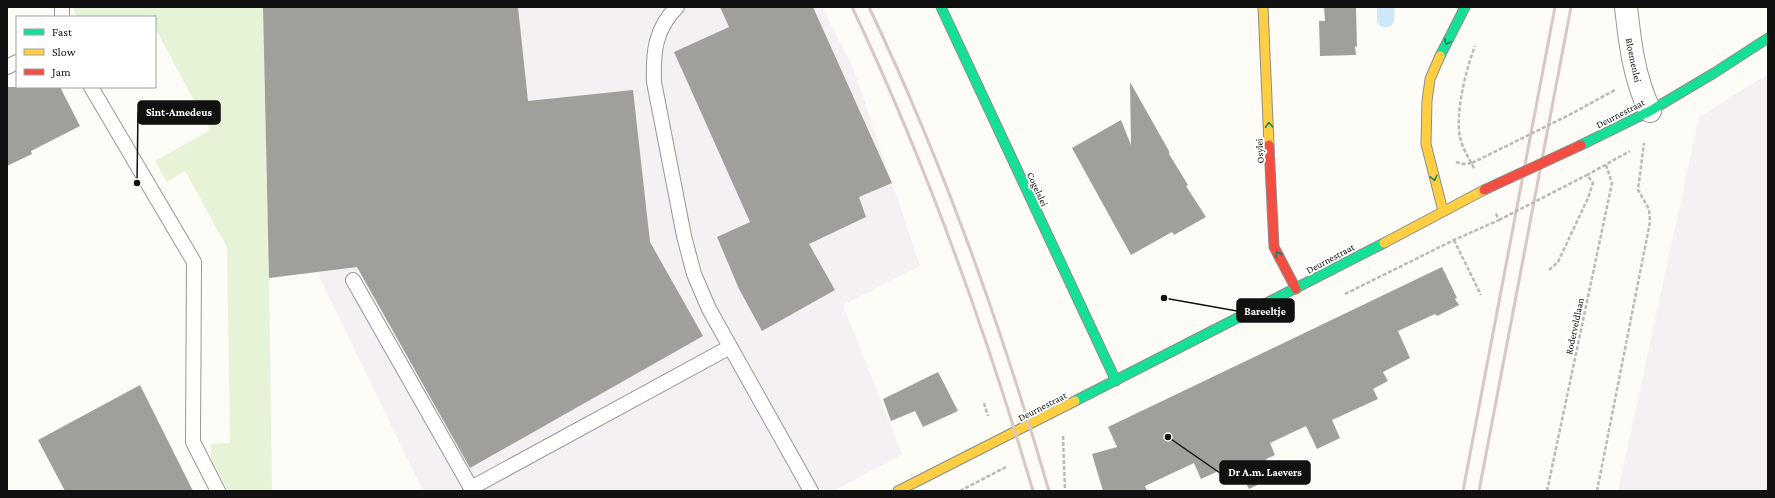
<svg xmlns="http://www.w3.org/2000/svg" width="1775" height="498" font-family="'Crimson Pro',serif">
	<style>
		.industrial { fill: #f5f0f3 }
		.green { fill: #e7f3d7 }
		.water { fill: #cde8f7 }
		.building { fill: #a19f9c }
		.lines { fill: none; stroke-linecap: round; stroke-linejoin: round }
		.lane-casing { stroke: #979795; stroke-width: 16 }
		.street-casing { stroke: #979795; stroke-width: 24 }
		.fast-casing { stroke: #8e8d8b; stroke-width: 11 }
		.slow-casing { stroke: #8e8d8b; stroke-width: 11 }
		.jam-casing { stroke: #8e8d8b; stroke-width: 11 }
		.path { stroke: #b9b9b8; stroke-width: 2.5; stroke-dasharray: 4 2; stroke-linecap: butt }
		.lane { stroke: #fffffe; stroke-width: 14 }
		.street { stroke: #fffffe; stroke-width: 22 }
		.fast { stroke: #16e098; stroke-width: 9 }
		.slow { stroke: #ffcf43; stroke-width: 9 }
		.jam { stroke: #f24e42; stroke-width: 9 }
		.rail { stroke: #d9c6c7; stroke-width: 3 }
		.jam-bridge-casing { stroke: #8e8d8b; stroke-width: 11; stroke-linecap: butt }
		.path-bridge { stroke: #b9b9b8; stroke-width: 2.5; stroke-dasharray: 4 2; stroke-linecap: butt }
		.jam-bridge { stroke: #f24e42; stroke-width: 9 }
		.oneway { stroke: #14835b }
		.labels { text-anchor: middle; stroke-width: 4; stroke-linejoin: round; paint-order: stroke }
		.street-label { font-size: 10px; fill: #111; stroke: #fff }
		.leader { fill: none; stroke: #111; stroke-width: 1.5 }
		.callout-dot { fill: #111; stroke: #fff; stroke-width: 1.5 }
		.callout { fill: #111; stroke: #111; stroke-width: 1.5 }
		.callout-label { font-size: 11px; text-anchor: middle; font-weight: bold; fill: #fff }
	</style>
	<rect width="100%" height="100%" fill="#fdfcf7"/>
	<!-- industrial -->
	<path class="industrial" d="M263,7H822L854,70L920,266L843,305L902,454L834,491H423L317,272L269,278Z
		M1768,74V491H1618L1699,117Z"/>
	<!-- green -->
	<path class="green" d="M74,7H263L269,278L272,488L273,491H228L211,459V444L230,443L227,247L185,171L167,182L155,161L210,130L155,28V17H149L148,15L144,17H77L74,12Z"/>
	<!-- water -->
	<path class="water" d="M1377,7H1394C1395,18 1396,31 1380,26L1377,21Z"/>
	<!-- building -->
	<path class="building" d="M263,7H518L528,101L633,90L650,242L703,336L470,468L357,267L269,278Z
		M720,7H813L892,183L859,197L866,217L809,244L835,290L762,331L739,289L717,237L750,222L674,52L729,27Z
		M1324,7H1356L1357,47L1355,46L1356,55L1320,56L1319,21H1325Z
		M1130,82L1169,151V154L1188,185L1186,186L1206,217L1174,235L1172,232L1131,255L1072,148L1121,120L1131,145Z
		M7,87H60L80,126L31,151L32,154L7,166Z
		M1442,267L1457,298L1455,299L1459,305L1437,316L1435,314L1398,331L1410,358L1383,372L1388,381L1373,389L1378,399L1332,420L1340,438L1317,449L1306,426L1270,443L1275,455L1266,459L1275,476L1249,489L1236,463L1201,479L1194,463L1145,486L1147,491H1103L1092,454L1117,447L1108,427Z
		M938,372L958,411L923,427L915,411L891,421L883,399Z
		M140,385L193,491H65L38,440Z"/>
	<g class="lines">
		<defs>
			<path id="lane" d="M62,7V17
				M677,7C655,29 653,52 654,82L684,236L694,274L709,309L811,491
				M7,67L17,62
				M91,87L194,262L193,442L218,491
				M353,280L471,488L730,347"/>
			<path id="street" d="M1626,7C1630,43 1634,78 1650,111"/>
			<path id="fast" d="M941,7L1116,381
				M1440,56L1465,7
				M1581,145L1650,111L1714,73L1768,38
				M1075,401L1384,243"/>
			<path id="slow" d="M1263,7L1269,145
				M1440,56L1430,79L1427,101L1426,144L1443,211
				M1384,243L1484,190
				M898,491L1075,401"/>
			<path id="jam" d="M1269,145L1274,247L1296,289"/>
		</defs>
		<!-- lane casing -->
		<use href="#lane" class="lane-casing"/>
		<!-- street casing -->
		<use href="#street" class="street-casing"/>
		<!-- fast casing -->
		<use href="#fast" class="fast-casing"/>
		<!-- slow casing -->
		<use href="#slow" class="slow-casing"/>
		<!-- jam casing -->
		<use href="#jam" class="jam-casing"/>
		<!-- path -->
		<path class="path" d="M1569,115L1615,90
			M1456,162L1463,164L1472,163
			M1474,168C1469,158 1462,148 1460,137C1455,113 1466,69 1475,46
			M1454,240L1481,295
			M1549,270L1558,262L1588,198L1593,183L1587,175L1630,151
			M1345,294L1454,240L1499,220L1495,212
			M984,403L988,416
			M1063,436L1065,491
			M960,491L1006,467
			M1547,491L1612,183L1606,165
			M1597,491L1650,222L1649,209L1638,190L1644,143"/>
		<!-- lane -->
		<use href="#lane" class="lane"/>
		<!-- street -->
		<use href="#street" class="street"/>
		<!-- fast -->
		<use href="#fast" class="fast"/>
		<!-- slow -->
		<use href="#slow" class="slow"/>
		<!-- jam -->
		<use href="#jam" class="jam"/>
		<!-- rail -->
		<path class="rail" d="M852,7C926,163 984,325 1033,491
			M869,7C943,163 1001,325 1049,491
			M1463,491L1555,7
			M1479,491L1571,7"/>
		<defs>
			<path id="jam-bridge" d="M1484,190L1581,145"/>
		</defs>
		<!-- jam-bridge casing -->
		<use href="#jam-bridge" class="jam-bridge-casing"/>
		<!-- path-bridge -->
		<path class="path-bridge" d="M1472,163L1569,115
			M1499,220L1587,175"/>
		<!-- jam-bridge -->
		<use href="#jam-bridge" class="jam-bridge"/>
	</g>
	<!-- one-way arrows -->
	<defs><path id="oneway-chevron" d="M-2-3.5L2.5 0L-2 3.5" fill="none" stroke-width="1.6" stroke-linecap="round" stroke-linejoin="round"/></defs>
	<g class="oneway">
		<use href="#oneway-chevron" transform="translate(1447 42) rotate(118)"/>
		<use href="#oneway-chevron" transform="translate(1269 125) rotate(-93)"/>
		<use href="#oneway-chevron" transform="translate(1434 178) rotate(77)"/>
		<use href="#oneway-chevron" transform="translate(1278 254) rotate(-117)"/>
	</g>
	<g class="labels">
		<!-- street labels -->
		<g class="street-label">
			<text transform="translate(1634 60) rotate(78)" y="4">Bloemenlei</text>
			<text transform="translate(1620 113) rotate(-27)" y="4">Deurnestraat</text>
			<text transform="translate(1259 151) rotate(-93)" y="4">Osylei</text>
			<text transform="translate(1038 189) rotate(65)" y="4">Cogelslei</text>
			<text transform="translate(1330 258) rotate(-28)" y="4">Deurnestraat</text>
			<text transform="translate(1574 326) rotate(-78)" y="4">Roderveldlaan</text>
			<text transform="translate(1042 406) rotate(-27)" y="4">Deurnestraat</text>
		</g>
	</g>
	<!-- callouts -->
	<path class="leader" d="M137 183L138 113M1164 298L1237 311M1168 437L1220 473"/>
	<g class="callout-dot">
		<circle cx="137" cy="183" r="4"/>
		<circle cx="1164" cy="298" r="4"/>
		<circle cx="1168" cy="437" r="4"/>
	</g>
	<g class="callout">
		<rect x="138" y="101" width="82" height="23" rx="4"/>
		<rect x="1237" y="299" width="57" height="23" rx="4"/>
		<rect x="1220" y="461" width="90" height="23" rx="4"/>
	</g>
	<g class="callout-label">
		<text x="179" y="116">Sint-Amedeus</text>
		<text x="1265" y="315">Bareeltje</text>
		<text x="1265" y="476">Dr A.m. Laevers</text>
	</g>
	<!-- border -->
	<rect width="1775" height="498" fill="none" stroke="#111111" stroke-width="16"/>
	<!-- legend -->
	<rect x="16" y="16" width="140" height="72" fill="#ffffff" stroke="#a0a0a0"/>
	<rect x="24" y="29" width="20" height="6" fill="#16e098" stroke="#a0a0a0"/>
	<text x="52" y="36" font-size="12" fill="#111111">Fast</text>
	<rect x="24" y="49" width="20" height="6" fill="#ffcf43" stroke="#a0a0a0"/>
	<text x="52" y="56" font-size="12" fill="#111111">Slow</text>
	<rect x="24" y="69" width="20" height="6" fill="#f24e42" stroke="#a0a0a0"/>
	<text x="52" y="76" font-size="12" fill="#111111">Jam</text>
</svg>
